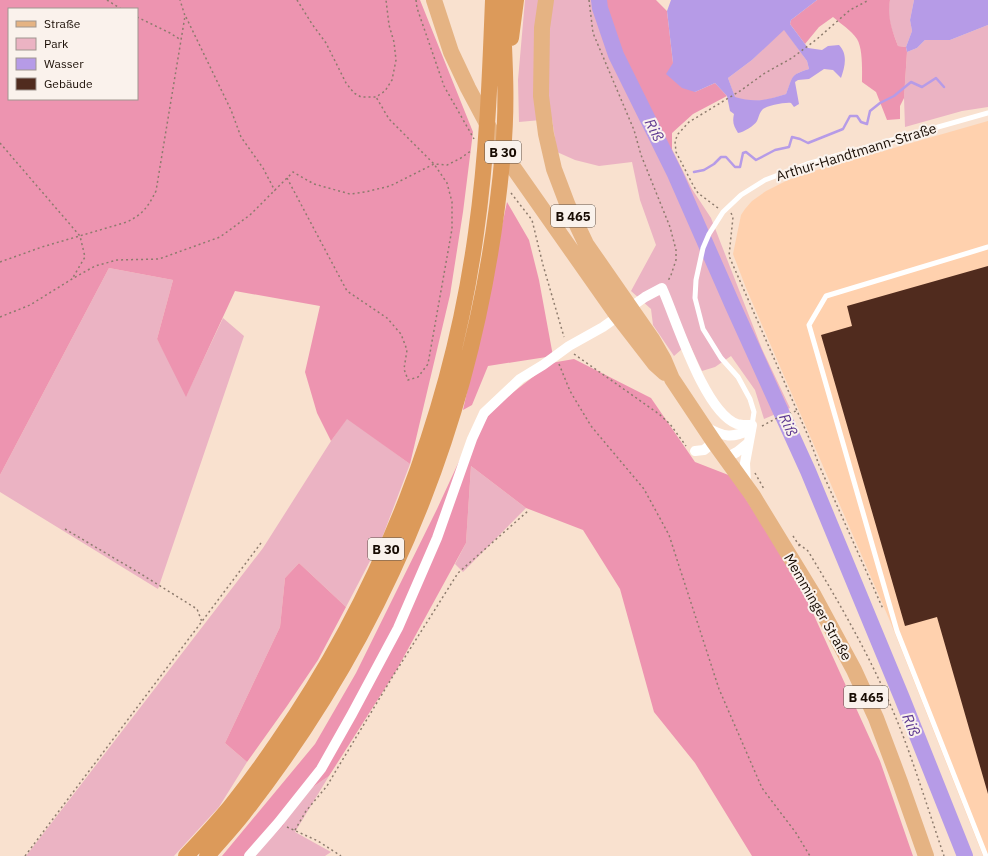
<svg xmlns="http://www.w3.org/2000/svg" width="988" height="856" font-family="'IBM Plex Sans',sans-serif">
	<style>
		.built { fill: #ffd1ae }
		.green { fill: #ebb3c3 }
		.forest { fill: #ed94b0; fill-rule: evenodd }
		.water { fill: #b69be7; fill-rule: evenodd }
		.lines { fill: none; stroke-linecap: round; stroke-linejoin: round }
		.stream { stroke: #b69be7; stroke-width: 2.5 }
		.river { stroke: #b69be7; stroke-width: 16 }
		.building { fill: #502b1e }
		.path { stroke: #8d7b6d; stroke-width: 1.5; stroke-dasharray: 2 3; stroke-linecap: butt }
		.service { stroke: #fff; stroke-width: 5 }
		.minor { stroke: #fff; stroke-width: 10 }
		.primary { stroke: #e5b383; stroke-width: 16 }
		.trunk { stroke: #dc9a5a; stroke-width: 16 }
		.labels { text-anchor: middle; stroke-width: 4; stroke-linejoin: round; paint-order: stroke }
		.shield { fill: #faf2ec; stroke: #5c5149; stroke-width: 1 }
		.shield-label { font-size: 13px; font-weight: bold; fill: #180c03 }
		.street-label { font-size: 14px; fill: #180c03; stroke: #faf2ec }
		.water-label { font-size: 15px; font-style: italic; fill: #5c3790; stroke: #faf2ec }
	</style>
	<rect width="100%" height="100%" fill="#f9e1cf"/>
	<!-- built -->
	<path class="built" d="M988,121V856H983L890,621L746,288L733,254L741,215L745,209L752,201L766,191L786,181L810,172Z"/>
	<!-- green -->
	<path class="green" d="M525,0H596L605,46L660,153L672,149L692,189L711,218L762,349L790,408L764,419L755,390L731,356L715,367L702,371L689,343L674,356L653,325L651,309L631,291L656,245L640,200L632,162L599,166L575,160L557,152L552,119L519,122L518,80Z
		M890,0H914L910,20L912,31L906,47L898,46C892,29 886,18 890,0Z
		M988,25V107L962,111L905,127L904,98L907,52L917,48L925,40H950Z
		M784,29L807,61L809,69C790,75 793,77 786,94C767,101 755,103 735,98L728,78L752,60Z
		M109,268L173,280L157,339L187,394L223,318L244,336L158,589L0,492V475Z
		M347,418L410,464L382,538L346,607L299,563L285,578L280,627L225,743L247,762L219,807L174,856H26L263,548L331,441Z
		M471,466L526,508L463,572L455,564L466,543Z
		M329,776L295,832L331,852L325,856H252L291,802Z"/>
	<!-- forest -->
	<path class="forest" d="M0,0H420L473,132L463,212L450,295L410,464L347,419L331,441L317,413L305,372L320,306L235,291L186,397L157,339L173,280L109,268L0,475ZM9,9H137V99H9Z
		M596,0H656L667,11L673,63L695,92L715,83L727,96L693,114L672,133V149L661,153L605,46Z
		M817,0H890C887,17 892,30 898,46L906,47L907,52L904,98L900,106V119L887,120L876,92L862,82C862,70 863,49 857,39C851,30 841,24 833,17L819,27L805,44L790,24L791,20Z
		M507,202L529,240L539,280L553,356L488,366L472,405L463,410L488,297L497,249Z
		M574,359L651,398L695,462L731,476L798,580L880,761L913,856H752L695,763L654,712L620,589L583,530L526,508L471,466L466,543L396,671L329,776L291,802L283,826L252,856H222L315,744L356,673L437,509L461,457L494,407L551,363Z
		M299,563L346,607L318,660L287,706L247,762L225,743L280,627L285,578Z"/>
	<!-- water -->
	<path class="water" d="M671,0H817L791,20L790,24L808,48L822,50L828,46L839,45C848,54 845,67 841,78L833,70L824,69L809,79L798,80L795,82L799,104L794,107L791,103C785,102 767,106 763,109C759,113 759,117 757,121C754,126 744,132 738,133C734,126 732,123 734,114L730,111L727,96L715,83L695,92L682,88L666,74L673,63L667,11ZM784,30L807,61L809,69C790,75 793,76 786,94C767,100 755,103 735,97L728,78L752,60Z
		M914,0H988V25L950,40H925L917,48L907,52L906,47L912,31L910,20Z"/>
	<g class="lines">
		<!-- stream -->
		<path class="stream" d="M694,172L704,170L714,164L721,157H726L735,167H740L743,153L746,152L756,160L775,150L789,147L792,137L800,139L808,143L843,129L850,116H857L861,122L867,124L870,111L880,103L894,96L911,82L922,87L936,78L944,87"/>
		<!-- river -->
		<path class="river" d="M599,0L600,8L616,55L675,174L733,306L808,471L902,698L965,856"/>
	</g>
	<!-- building -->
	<path class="building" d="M988,266V794L937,617L905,626L821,335L852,326L847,306Z"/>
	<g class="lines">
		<!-- path -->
		<path class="path" d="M107,0L121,9
			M297,0L312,24L326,43L346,83L354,93L361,97H376L385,91L392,80L396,60L394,42L389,25L386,0
			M416,0L417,8L444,86L474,139
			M589,0L593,33L634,130L641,155L670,227L676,250V260L671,275L668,281
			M137,17L170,33L181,40
			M186,17L231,110L241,137L263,168L275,191
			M0,143L80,236L85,257L72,279
			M287,178L347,291L387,318L401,334L407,350L404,369L408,380L418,377L428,364L452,229V202L447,183L434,164L389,119L376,97
			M511,193L532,220L543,265L564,337
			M718,208L698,193L693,185L676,152L675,141L678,134L689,122L740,91L765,73L792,58L817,39L850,10L869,0
			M731,213L733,217L729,256L809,438L819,465L883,609
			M0,262L42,247L127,222C143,214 148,207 156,191L185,16L180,0
			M0,317L30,305L72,279L95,266L117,260L159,259L220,237L250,215L293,172L314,184L350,194L365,192L390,186L434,164L447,165L461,158L472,150
			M574,354L659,414L670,424L686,446
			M559,364L570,391L591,426L644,489L669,535L719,689L762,788L796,833L810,856
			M762,426L775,419L796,411
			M755,473L764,489
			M65,529L141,574L197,609L202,622
			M793,536L800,547
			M799,544L808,551C845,612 880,674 905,741C919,779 931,818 944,856
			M287,827L318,841L341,856
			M295,830L306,811L327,786L334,774L393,676L458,573L528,511
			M25,856L261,543"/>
		<!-- service -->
		<path class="service" d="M752,425L754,412L750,399L738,377L721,358L703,329L695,298L696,280L703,248L709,234L723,212L741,195L765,180L807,164L988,113
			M986,856L897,631L809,325L826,296L988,247"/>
		<!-- minor -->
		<path class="minor" d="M706,427C724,437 732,439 751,429
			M695,451L704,450L714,442
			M726,458L737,452L748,443
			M249,856L278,823L321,769L352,714L398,628L437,538L472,439L484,413L520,379L543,365L569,346L603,327L645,297L662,288C676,319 704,412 737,424C741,425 747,425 752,425L745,463L746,484"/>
		<!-- primary -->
		<path class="primary" d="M434,0L451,52L468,88L501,150L614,311L655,364L665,373
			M546,0L542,28L541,96L546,134L554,169L568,206L586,244L652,339L664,360L672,379L714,442L753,496L814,596L854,670L876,718L900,782L926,856"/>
		<!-- trunk -->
		<path class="trunk" d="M511,38L516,0
			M186,856C201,840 216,824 230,807C246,787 262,765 277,743C382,592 451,415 476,233C487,156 490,78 493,0
			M207,856C219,842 232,828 243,814C395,620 482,396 503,151C508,101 504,51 502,2"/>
	</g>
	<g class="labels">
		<!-- shield labels -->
		<g class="shield">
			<rect x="485" y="141" width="36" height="22" rx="3"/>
			<rect x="551" y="205" width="44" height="22" rx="3"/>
			<rect x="368" y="538" width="36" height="22" rx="3"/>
			<rect x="844" y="686" width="44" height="22" rx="3"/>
		</g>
		<g class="shield-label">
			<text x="503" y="157">B 30</text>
			<text x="573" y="221">B 465</text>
			<text x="386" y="554">B 30</text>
			<text x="866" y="702">B 465</text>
		</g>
		<!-- street labels -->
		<g class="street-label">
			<text transform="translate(856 152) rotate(-17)" y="5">Arthur-Handtmann-Straße</text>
			<text transform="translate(818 607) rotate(60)" y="5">Memminger Straße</text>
		</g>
		<!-- water labels -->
		<g class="water-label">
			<text transform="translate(654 130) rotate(63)" y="5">Riß</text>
			<text transform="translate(788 425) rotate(66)" y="5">Riß</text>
			<text transform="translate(911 725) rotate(68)" y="5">Riß</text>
		</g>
	</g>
	<!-- legend -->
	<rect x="8" y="8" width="130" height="92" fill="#faf2ec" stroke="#a0968f"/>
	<rect x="16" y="21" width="20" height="6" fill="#e5b383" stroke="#a0968f"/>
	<text x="44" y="28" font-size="12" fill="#180c03">Straße</text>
	<rect x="16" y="38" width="20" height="12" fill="#ebb3c3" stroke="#a0968f"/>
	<text x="44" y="48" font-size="12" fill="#180c03">Park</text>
	<rect x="16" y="58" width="20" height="12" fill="#b69be7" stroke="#a0968f"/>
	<text x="44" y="68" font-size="12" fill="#180c03">Wasser</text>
	<rect x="16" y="78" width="20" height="12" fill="#502b1e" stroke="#a0968f"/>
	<text x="44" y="88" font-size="12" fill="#180c03">Gebäude</text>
</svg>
